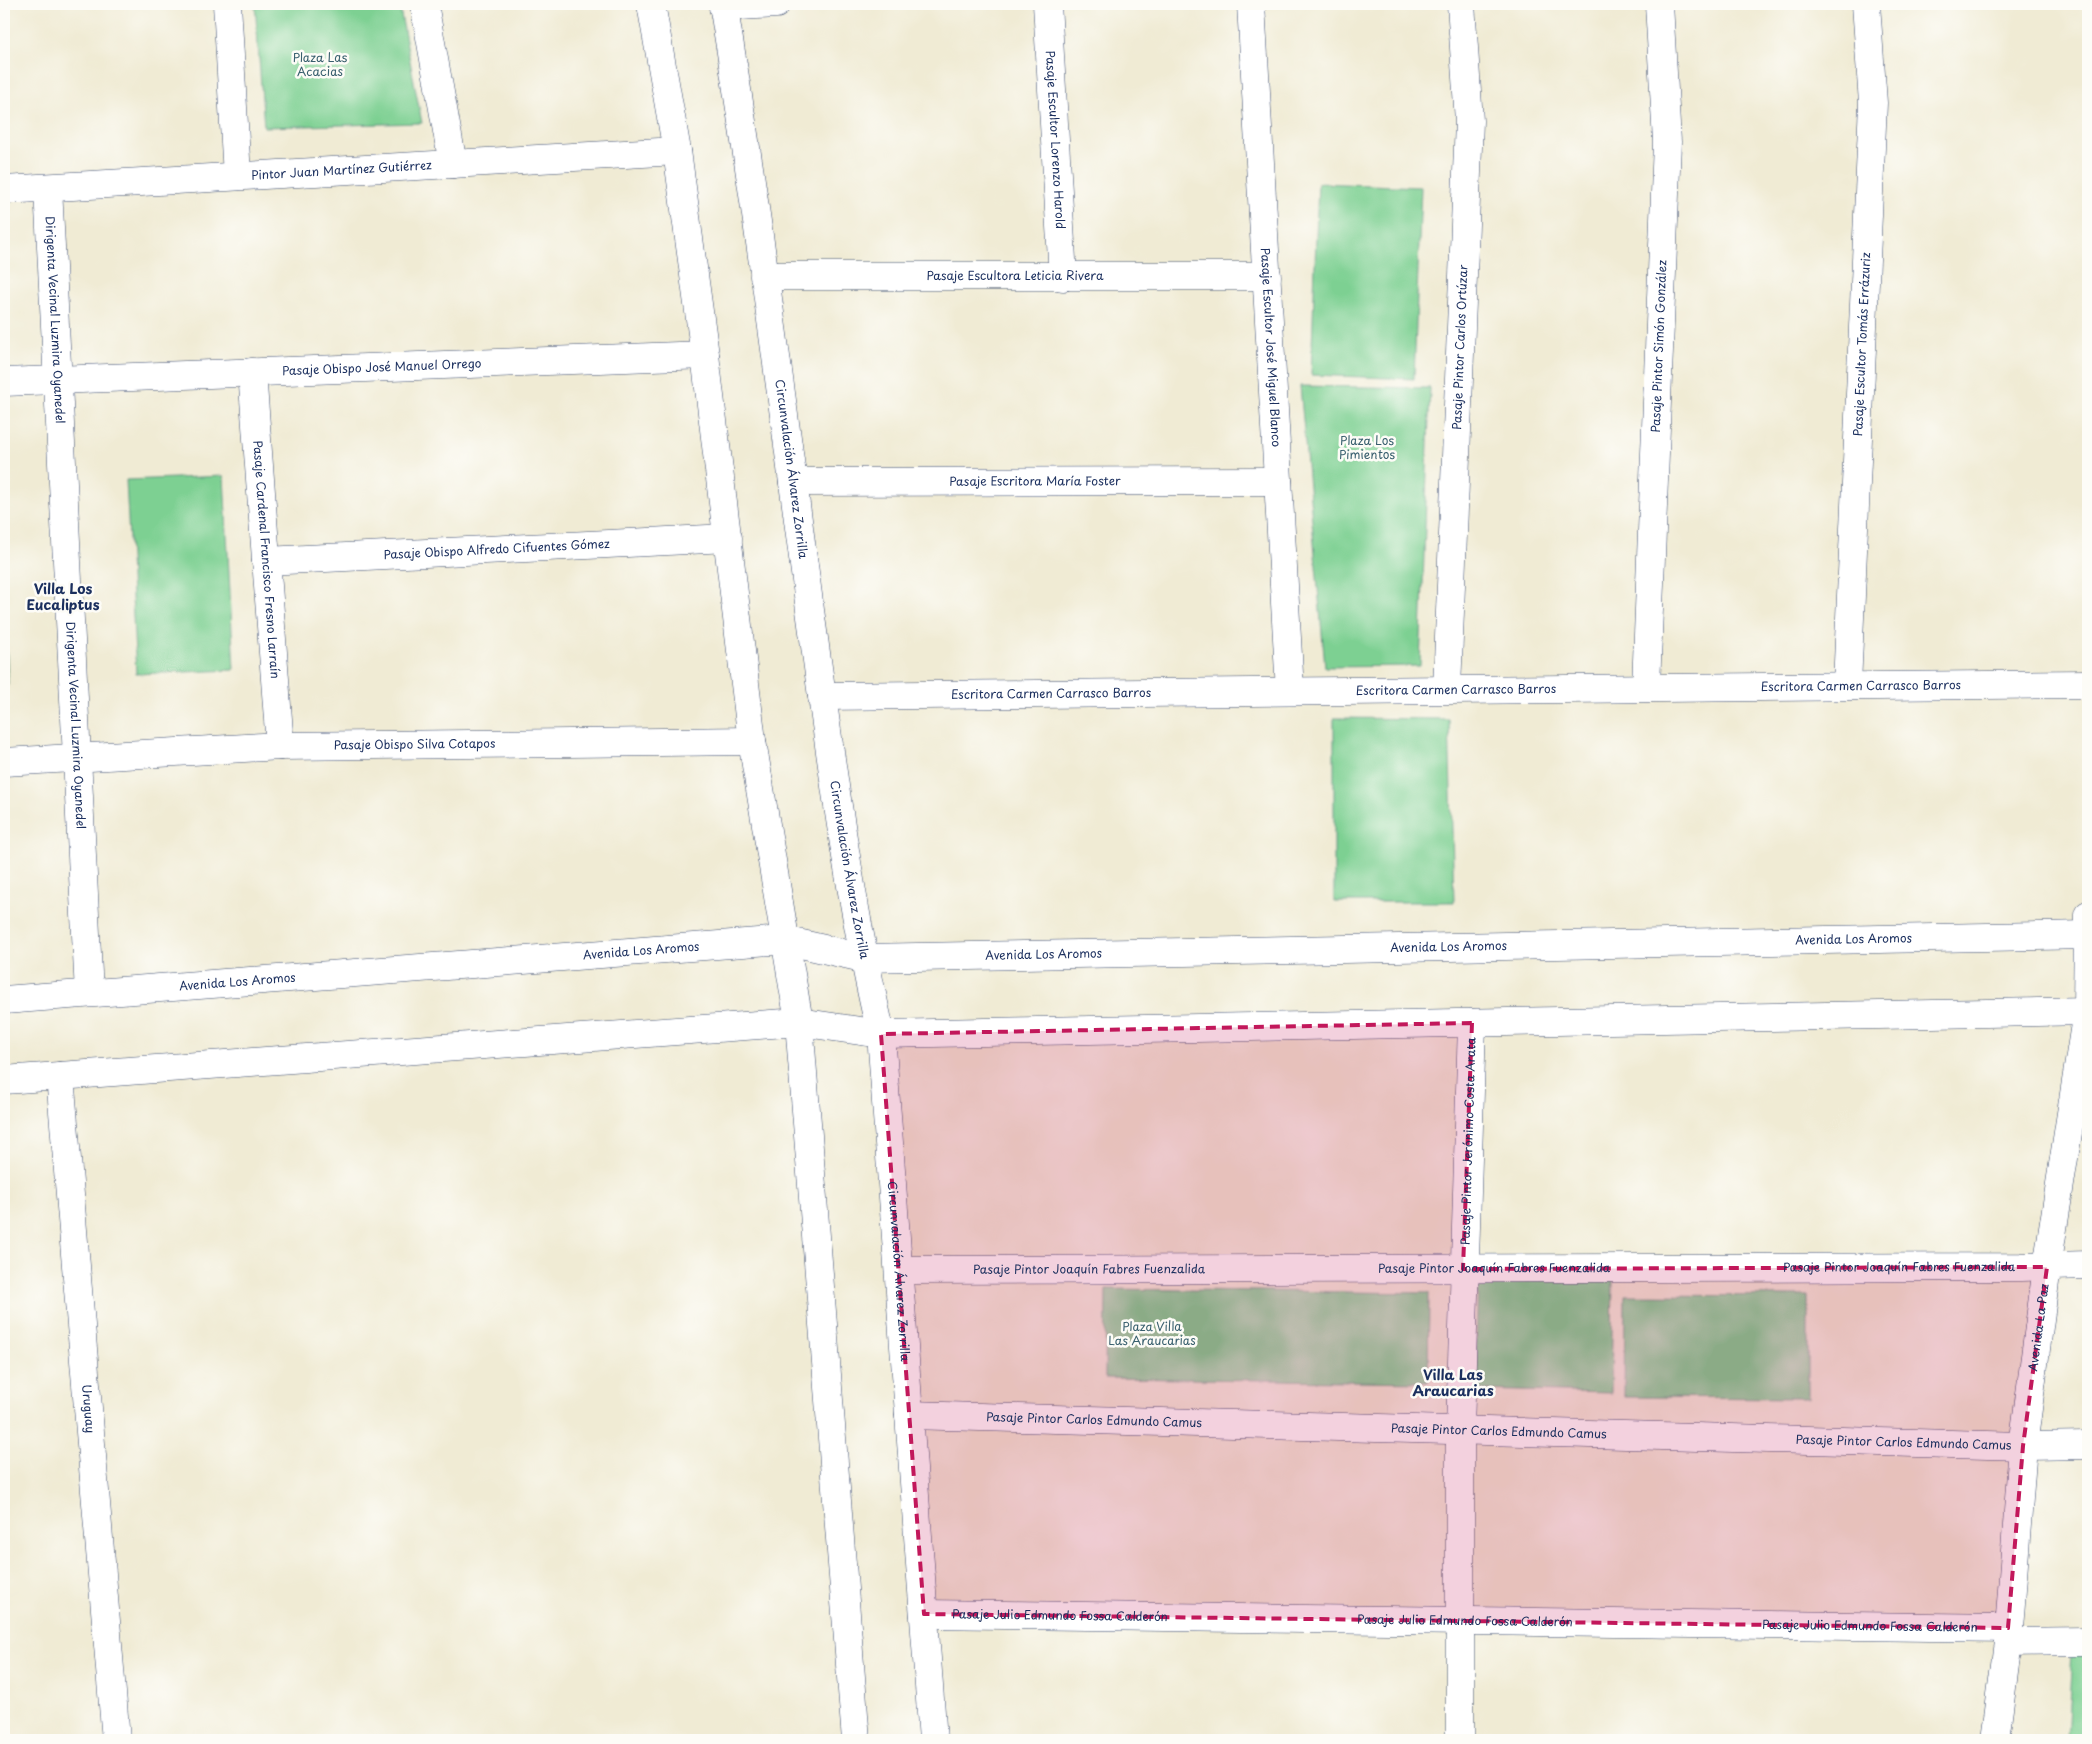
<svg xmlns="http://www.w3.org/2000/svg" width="2092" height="1744" font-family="'Playpen Sans',sans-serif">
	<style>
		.green { fill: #7dd092; stroke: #4c8078 }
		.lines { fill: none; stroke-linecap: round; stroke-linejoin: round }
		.street-casing { stroke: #3b4b70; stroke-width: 29 }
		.secondary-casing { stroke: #3b4b70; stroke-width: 29 }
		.street { stroke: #fff; stroke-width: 28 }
		.secondary { stroke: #fff; stroke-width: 28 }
		.marked { fill: #c2185b; fill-opacity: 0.2; stroke: #c2185b; stroke-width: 4; stroke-dasharray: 10 6; stroke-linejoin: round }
		.labels { text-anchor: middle; stroke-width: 5; stroke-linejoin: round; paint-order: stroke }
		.park-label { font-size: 12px; fill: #385f6e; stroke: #fdfcf7 }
		.street-label { font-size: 12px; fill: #1b2f5e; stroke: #fdfcf7 }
		.neighbourhood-label { font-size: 14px; font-weight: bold; fill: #1b2f5e; stroke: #fdfcf7 }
	</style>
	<rect width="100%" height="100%" fill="#fdfcf7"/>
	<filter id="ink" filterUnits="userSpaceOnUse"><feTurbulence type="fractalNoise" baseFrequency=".02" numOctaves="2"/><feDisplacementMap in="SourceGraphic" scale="10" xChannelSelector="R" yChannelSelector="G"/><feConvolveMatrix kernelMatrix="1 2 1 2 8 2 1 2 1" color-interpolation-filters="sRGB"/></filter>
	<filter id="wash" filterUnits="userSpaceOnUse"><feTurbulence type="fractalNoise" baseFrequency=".0096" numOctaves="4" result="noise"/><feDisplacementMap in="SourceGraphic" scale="20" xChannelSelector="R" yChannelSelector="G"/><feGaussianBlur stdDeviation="1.12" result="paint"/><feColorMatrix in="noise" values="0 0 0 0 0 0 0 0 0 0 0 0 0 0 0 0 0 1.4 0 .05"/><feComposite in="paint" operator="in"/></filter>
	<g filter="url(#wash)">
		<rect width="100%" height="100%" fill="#f0ebd4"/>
		<!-- green -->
		<path class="green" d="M255,4H399L422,123L264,127Z
			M1318,183L1421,187L1414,379L1311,375Z
			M1300,386L1430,388L1420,666L1325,667Z
			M224,476L234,670L136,674L126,480Z
			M4,592L8,685L4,686Z
			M1334,718L1449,719L1454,902H1334Z
			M1478,1275L1613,1279L1611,1393L1475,1390Z
			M1106,1289L1429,1293L1428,1382L1105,1378Z
			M1625,1295L1808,1296V1398L1624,1397Z
			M2072,1652H2088V1740H2067Z"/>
	</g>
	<g filter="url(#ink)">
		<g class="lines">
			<defs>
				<g id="street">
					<path d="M227,4L237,176"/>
					<path d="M424,4L453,164"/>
					<path id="s1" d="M1047,4L1063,277"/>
					<path id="s2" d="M1251,4L1290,691"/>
					<path d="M723,7L776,4"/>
					<path id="s3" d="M48,188L89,993"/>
					<path id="s4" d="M4,190L677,151"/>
					<path id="s5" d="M764,276H1267"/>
					<path id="s6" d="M252,372L280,746"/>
					<path id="s7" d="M4,382L705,355"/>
					<path id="s8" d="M793,482L1278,481"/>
					<path id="s9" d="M266,561L728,538"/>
					<path id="s10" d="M1847,685L1873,103L1866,4"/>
					<path id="s11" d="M1646,687L1667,142L1659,4"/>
					<path id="s12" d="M1447,689L1469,121L1461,4"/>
					<path id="s13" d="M822,696L2088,684"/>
					<path id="s14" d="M4,762L280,746L752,741"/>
					<path d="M799,1022L856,1740"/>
					<path id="s15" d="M881,1034L933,1740"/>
					<path id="s16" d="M60,1076L116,1740"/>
					<path id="s17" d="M899,1270L2021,1267L2088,1265"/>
					<path id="s18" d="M909,1415L2023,1446L2088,1445"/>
					<path id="s19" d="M924,1614L2008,1628"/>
					<path d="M2008,1642L2088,1641"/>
					<path id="s20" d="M1460,1740V1430L1472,1023"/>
				</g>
				<g id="secondary">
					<path d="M651,4L677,151L705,355L752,741L799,1022"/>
					<path id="s21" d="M723,4C757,205 783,408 810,610C830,752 848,895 881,1034"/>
					<path id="s22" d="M4,1000L784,940L863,958L2087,935"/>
					<path d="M4,1080L799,1022L881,1034L2087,1011"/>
					<path id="s23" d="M1995,1740L2008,1642L2023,1446L2047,1267L2087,1011L2088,915"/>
				</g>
			</defs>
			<!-- street casing -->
			<use href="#street" class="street-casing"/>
			<!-- secondary casing -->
			<use href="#secondary" class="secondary-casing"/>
			<!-- street -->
			<use href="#street" class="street"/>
			<!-- secondary -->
			<use href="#secondary" class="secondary"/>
		</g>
	</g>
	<!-- marked area -->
	<path class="marked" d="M1472,1023L1463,1269L2047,1267L2023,1446L2008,1628L924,1614L881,1034Z"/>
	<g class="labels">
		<!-- park labels -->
		<g class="park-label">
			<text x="320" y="62">Plaza Las<tspan x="320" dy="14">Acacias</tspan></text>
			<text x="1367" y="445">Plaza Los<tspan x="1367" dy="14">Pimientos</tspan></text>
			<text x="1152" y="1331">Plaza Villa<tspan x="1152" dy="14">Las Araucarias</tspan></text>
		</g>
		<!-- street labels -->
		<g class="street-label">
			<text dy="4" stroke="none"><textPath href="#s1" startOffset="136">Pasaje Escultor Lorenzo Harold</textPath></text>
			<text dy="4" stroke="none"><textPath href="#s4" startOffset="338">Pintor Juan Martínez Gutiérrez</textPath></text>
			<text dy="4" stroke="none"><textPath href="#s5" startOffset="251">Pasaje Escultora Leticia Rivera</textPath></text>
			<text dy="4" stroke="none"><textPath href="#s3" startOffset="132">Dirigenta Vecinal Luzmira Oyanedel</textPath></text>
			<text dy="4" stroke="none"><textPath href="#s10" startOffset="341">Pasaje Escultor Tomás Errázuriz</textPath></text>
			<text dy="4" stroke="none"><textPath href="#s11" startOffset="341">Pasaje Pintor Simón González</textPath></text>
			<text dy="4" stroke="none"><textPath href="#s12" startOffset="342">Pasaje Pintor Carlos Ortúzar</textPath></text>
			<text dy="4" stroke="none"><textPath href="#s2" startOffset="344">Pasaje Escultor José Miguel Blanco</textPath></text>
			<text dy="4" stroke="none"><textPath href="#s7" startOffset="378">Pasaje Obispo José Manuel Orrego</textPath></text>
			<text dy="4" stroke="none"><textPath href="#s21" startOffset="470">Circunvalación Álvarez Zorrilla</textPath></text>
			<text dy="4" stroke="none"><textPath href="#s8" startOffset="242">Pasaje Escritora María Foster</textPath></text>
			<text dy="4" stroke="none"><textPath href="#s9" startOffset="231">Pasaje Obispo Alfredo Cifuentes Gómez</textPath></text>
			<text dy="4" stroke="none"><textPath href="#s6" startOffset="188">Pasaje Cardenal Francisco Fresno Larraín</textPath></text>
			<text dy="4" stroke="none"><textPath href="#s13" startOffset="1039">Escritora Carmen Carrasco Barros</textPath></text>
			<text dy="4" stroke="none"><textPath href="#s13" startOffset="634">Escritora Carmen Carrasco Barros</textPath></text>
			<text dy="4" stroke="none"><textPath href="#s13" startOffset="229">Escritora Carmen Carrasco Barros</textPath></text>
			<text dy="4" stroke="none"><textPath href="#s3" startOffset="538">Dirigenta Vecinal Luzmira Oyanedel</textPath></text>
			<text dy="4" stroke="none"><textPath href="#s14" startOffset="411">Pasaje Obispo Silva Cotapos</textPath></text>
			<text dy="4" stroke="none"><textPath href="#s21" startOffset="875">Circunvalación Álvarez Zorrilla</textPath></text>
			<text dy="4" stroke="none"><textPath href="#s22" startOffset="1854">Avenida Los Aromos</textPath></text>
			<text dy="4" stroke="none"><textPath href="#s22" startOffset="1449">Avenida Los Aromos</textPath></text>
			<text dy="4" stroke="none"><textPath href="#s22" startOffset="639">Avenida Los Aromos</textPath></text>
			<text dy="4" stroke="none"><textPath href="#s22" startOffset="1044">Avenida Los Aromos</textPath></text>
			<text dy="4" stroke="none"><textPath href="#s22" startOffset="234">Avenida Los Aromos</textPath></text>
			<text dy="4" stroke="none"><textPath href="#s20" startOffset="599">Pasaje Pintor Jerónimo Costa Arata</textPath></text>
			<text dy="4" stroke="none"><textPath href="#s17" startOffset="1000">Pasaje Pintor Joaquín Fabres Fuenzalida</textPath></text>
			<text dy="4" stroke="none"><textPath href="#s17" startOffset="595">Pasaje Pintor Joaquín Fabres Fuenzalida</textPath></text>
			<text dy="4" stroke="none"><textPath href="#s17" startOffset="190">Pasaje Pintor Joaquín Fabres Fuenzalida</textPath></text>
			<text dy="4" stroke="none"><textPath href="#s15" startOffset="238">Circunvalación Álvarez Zorrilla</textPath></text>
			<text dy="4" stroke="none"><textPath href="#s23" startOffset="415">Avenida La Paz</textPath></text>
			<text dy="4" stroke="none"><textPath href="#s16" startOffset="334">Uruguay</textPath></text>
			<text dy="4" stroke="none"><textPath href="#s18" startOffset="185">Pasaje Pintor Carlos Edmundo Camus</textPath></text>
			<text dy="4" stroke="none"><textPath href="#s18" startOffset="590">Pasaje Pintor Carlos Edmundo Camus</textPath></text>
			<text dy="4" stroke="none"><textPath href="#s18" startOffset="995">Pasaje Pintor Carlos Edmundo Camus</textPath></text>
			<text dy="4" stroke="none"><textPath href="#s19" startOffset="136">Pasaje Julio Edmundo Fossa Calderón</textPath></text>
			<text dy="4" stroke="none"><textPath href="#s19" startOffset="541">Pasaje Julio Edmundo Fossa Calderón</textPath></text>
			<text dy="4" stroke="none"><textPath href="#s19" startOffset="946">Pasaje Julio Edmundo Fossa Calderón</textPath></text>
		</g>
		<!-- neighbourhood labels -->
		<g class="neighbourhood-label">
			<text x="63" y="594">Villa Los<tspan x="63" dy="16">Eucaliptus</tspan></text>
			<text x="1453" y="1380">Villa Las<tspan x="1453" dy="16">Araucarias</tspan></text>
		</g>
	</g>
	<!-- margin -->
	<rect width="2092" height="1744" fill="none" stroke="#fdfcf7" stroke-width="20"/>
</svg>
